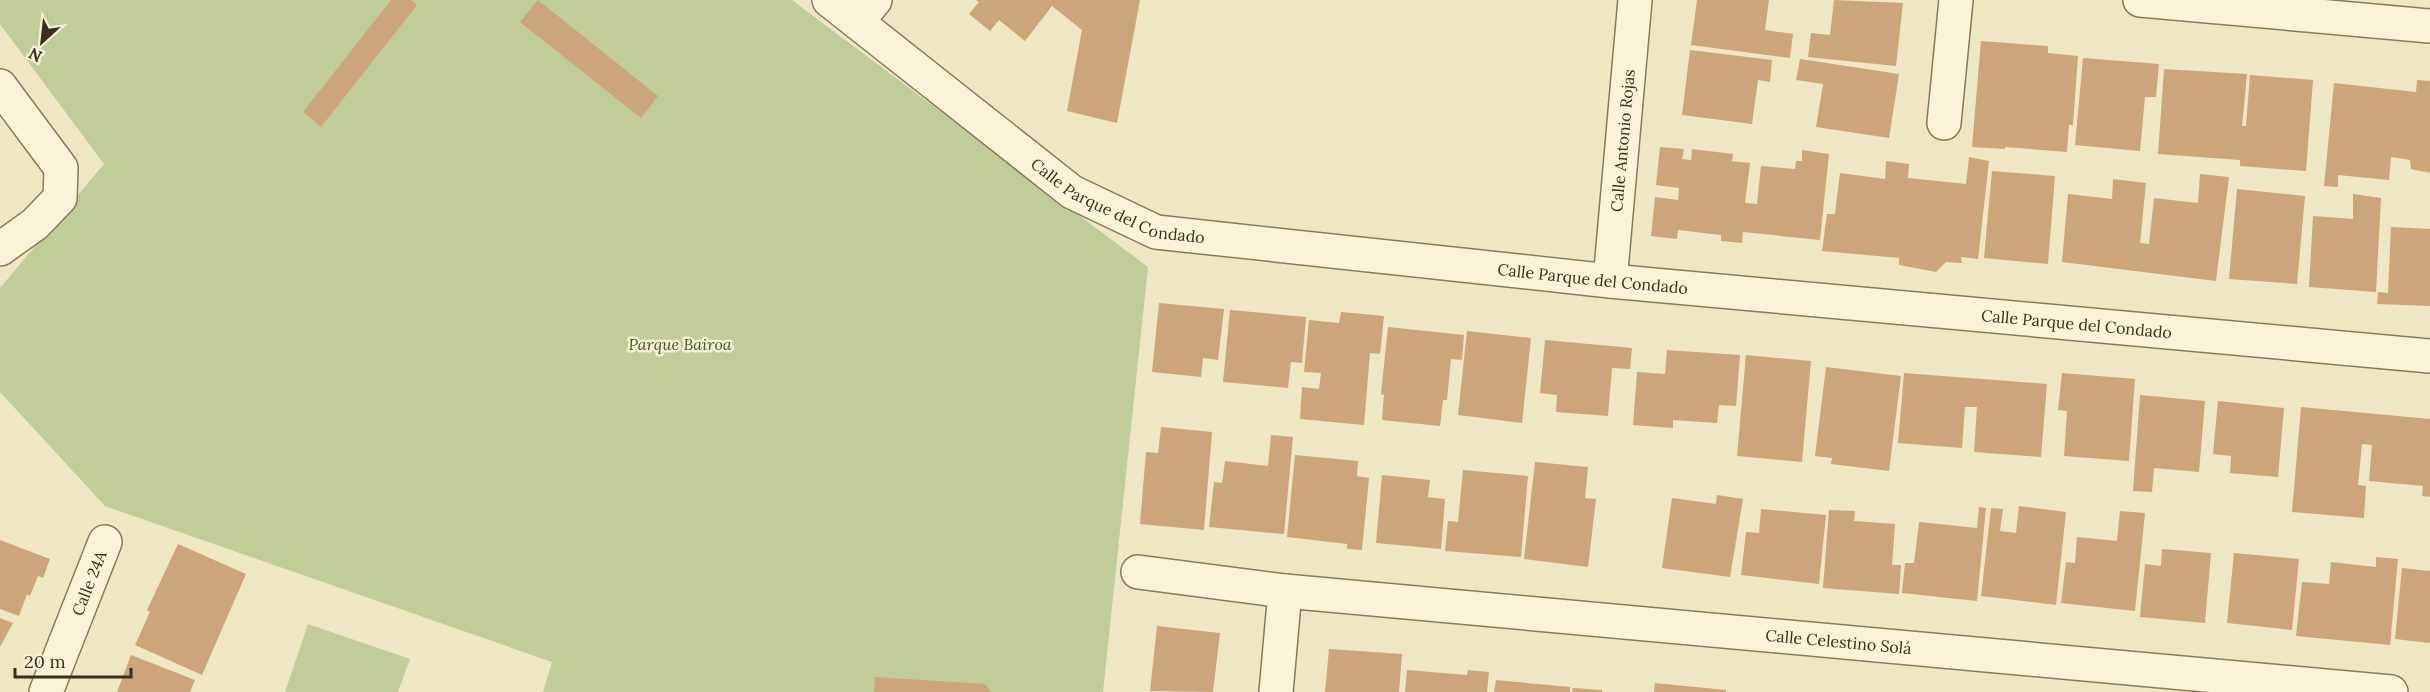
<svg xmlns="http://www.w3.org/2000/svg" width="2430" height="692" font-family="Lora,serif">
	<style>
		.green { fill: #c1cd98 }
		.building { fill: #cda57a }
		.lines { fill: none; stroke-linecap: round; stroke-linejoin: round }
		.street-casing { stroke: #8a795a; stroke-width: 36 }
		.street { stroke: #f9f3d8; stroke-width: 33 }
		.labels { text-anchor: middle; stroke-width: 5; stroke-linejoin: round; paint-order: stroke }
		.street-label { font-size: 16px; fill: #3a2e1f; stroke: #f6f0d4 }
		.park-label { font-size: 16px; font-style: italic; fill: #455625; stroke: #f6f0d4 }
	</style>
	<rect width="100%" height="100%" fill="#efe6c4"/>
	<!-- green -->
	<path class="green" d="M0,0H792L1148,267L1103,692H543L552,662L105,506L0,392V288L104,164L0,24Z
		M308,624L410,659L398,692H285Z"/>
	<!-- building -->
	<path class="building" d="M391,0H411L417,5L321,127L303,112Z
		M538,0L658,96L641,118L520,22Z
		M976,0H1140L1117,123L1067,111L1082,30L1052,6L1025,41L999,20L990,31L969,14L979,2Z
		M1697,0H1769L1765,30L1793,34L1790,58L1691,45Z
		M1834,0L1903,3L1896,66L1808,57L1811,33L1830,35Z
		M1981,41L2048,46V53L2078,56L2073,125H2069L2067,152L2005,147V149L1972,147Z
		M1690,50L1772,60L1770,82L1758,80L1752,124L1682,115Z
		M2083,58L2159,64L2156,97H2145L2140,151L2075,145Z
		M1800,59L1899,74L1889,138L1816,127L1823,84L1796,80Z
		M2164,69L2247,74L2242,126H2246L2250,75L2313,80L2306,171L2240,166V160L2158,154Z
		M2417,80L2430,81V173L2411,169L2410,160L2391,157L2389,180L2338,175V187L2324,186L2334,83L2416,92Z
		M1660,147L1684,149L1682,159L1691,160L1692,149L1733,154L1732,161L1750,163L1745,203L1757,204L1761,166L1795,169L1796,161H1802V150L1829,154L1820,240L1743,232L1742,243L1721,241V235L1678,230L1677,239L1651,236L1655,197L1678,200L1679,188L1656,185Z
		M1969,157L1989,161L1978,259L1961,257L1962,263L1946,262L1936,272L1899,265V258L1822,251L1827,214H1835L1840,173L1885,179L1886,161L1909,164L1908,178L1966,184Z
		M1992,171L2055,176L2048,264L1984,258Z
		M2200,174L2229,177L2216,281L2062,262L2068,194L2112,199L2113,179L2146,183L2140,243L2149,244L2154,198L2198,203Z
		M2237,189L2305,196L2297,284L2229,279Z
		M2353,194L2381,198L2376,292L2309,287L2313,216L2353,219Z
		M2391,227L2430,229V306L2377,304L2378,292L2388,293Z
		M1159,303L1224,309L1218,360L1203,358L1201,377L1152,372Z
		M1230,310L1306,317L1302,363L1291,362L1288,388L1223,382Z
		M1341,312L1384,316L1380,354L1370,353L1364,425L1300,419L1302,387L1319,389L1321,373L1304,372L1309,320L1339,323Z
		M1388,327L1464,335L1462,360L1451,359L1447,400H1443L1440,426L1382,420L1384,395L1381,394Z
		M1467,331L1531,338L1522,423L1458,415Z
		M1545,340L1632,348L1630,369L1612,368L1608,416L1556,412L1557,395L1540,393Z
		M1667,350L1740,355L1736,406L1719,405L1717,423L1673,420V428L1633,425L1637,372L1665,374Z
		M1746,355L1811,361L1802,462L1737,456Z
		M1826,367L1901,376L1889,471L1831,464L1832,458L1815,456Z
		M1904,373L2047,384L2041,457L1974,452L1977,407H1965L1962,448L1898,443Z
		M2062,373L2135,379L2129,461L2064,456L2067,411L2058,410Z
		M2140,395L2205,401L2199,472L2154,468L2152,492L2133,491Z
		M2218,401L2284,408L2278,477L2230,473L2231,456L2213,454Z
		M2301,407L2430,419V497L2422,496L2423,486L2369,481L2372,445L2362,444L2358,485L2366,486L2364,518L2292,512Z
		M1161,427L1212,432L1204,530L1140,524L1146,452L1158,453Z
		M1271,435L1293,437L1284,534L1209,527L1214,482L1222,483L1225,461L1268,466Z
		M1295,455L1358,461L1357,476L1369,478L1362,550L1347,549V544L1287,537Z
		M1535,462L1588,467L1585,498L1596,499L1588,567L1524,559Z
		M1463,470L1528,476L1521,557L1445,551L1448,521L1458,522Z
		M1382,475L1430,480L1428,497L1445,499L1441,549L1376,543Z
		M1717,495L1743,499L1730,577L1662,568L1672,498L1716,504Z
		M2019,506L2066,512L2056,605L1981,596L1991,508L2003,509L2000,531L2016,533Z
		M1979,507L1986,508L1977,601L1902,593L1905,563H1914L1919,522L1977,528Z
		M1761,509L1826,515L1819,584L1741,575L1746,532L1759,533Z
		M1829,510L1855,511L1854,521L1895,524L1892,565H1901L1899,594L1823,588Z
		M2120,511L2145,513L2135,611L2061,603L2066,562L2075,563L2077,537L2117,541Z
		M0,540L50,559L43,578L38,576L30,596L27,594L19,616L0,609Z
		M178,544L246,574L202,675L135,645L150,612L147,610Z
		M2162,549L2211,553L2205,623L2140,617L2145,564L2161,566Z
		M2234,553L2299,559L2292,630L2227,623Z
		M2376,557L2398,559L2390,645L2296,636L2302,582L2329,584L2331,562L2376,567Z
		M2402,568L2430,571V643L2395,639Z
		M0,618L13,623L0,647Z
		M1157,626L1220,633L1213,692L1150,691Z
		M1329,649L1402,654L1399,692H1325Z
		M131,655L195,680L190,692H117Z
		M1407,670L1467,675L1468,670L1489,672L1487,692H1405Z
		M875,677L985,684L991,692H874Z
		M1496,680L1570,687V692H1494Z
		M1655,683L1726,690V692H1654Z
		M1573,688L1602,690V692H1572Z"/>
	<g class="lines">
		<defs>
			<g id="street">
				<path id="s1" d="M829,0L1072,192L1156,232L1610,281L2430,356"/>
				<path d="M2140,0L2430,26"/>
				<path d="M857,22L875,0"/>
				<path d="M0,86L61,168L60,198L35,224L0,249"/>
				<path d="M1944,123L1956,0"/>
				<path id="s2" d="M1610,281L1635,0"/>
				<path id="s3" d="M1138,572L1285,591L2391,692"/>
				<path id="s4" d="M46,692L105,542"/>
				<path d="M1276,692L1285,591"/>
			</g>
		</defs>
		<!-- street casing -->
		<use href="#street" class="street-casing"/>
		<!-- street -->
		<use href="#street" class="street"/>
	</g>
	<g class="labels">
		<!-- street labels -->
		<g class="street-label">
			<text dy="6" stroke="none"><textPath href="#s2" startOffset="141">Calle Antonio Rojas</textPath></text>
			<text dy="6" stroke="none"><textPath href="#s1" startOffset="356">Calle Parque del Condado</textPath></text>
			<text dy="6" stroke="none"><textPath href="#s1" startOffset="842">Calle Parque del Condado</textPath></text>
			<text dy="6" stroke="none"><textPath href="#s1" startOffset="1328">Calle Parque del Condado</textPath></text>
			<text dy="6" stroke="none"><textPath href="#s4" startOffset="117">Calle 24A</textPath></text>
			<text dy="6" stroke="none"><textPath href="#s3" startOffset="704">Calle Celestino Solá</textPath></text>
		</g>
		<!-- park labels -->
		<g class="park-label">
			<text x="680" y="350">Parque Bairoa</text>
		</g>
	</g>
	<!-- north arrow -->
	<g transform="translate(42 42) rotate(207)" stroke="#f6f0d4" stroke-width="4.5" paint-order="stroke">
	<path d="M0-4.5L10 22L0 15L-10 22Z" fill="#3a2e1f"/>
	<text y="-9" font-size="16" font-weight="bold" text-anchor="middle" fill="#3a2e1f">N</text>
	</g>
	<!-- scale -->
	<path d="M15 668v9h116v-9" fill="none" stroke="#3a2e1f" stroke-width="3"/>
	<text x="24" y="668" font-size="18" fill="#3a2e1f" stroke="#f6f0d4" stroke-width="4.5" paint-order="stroke">20 m</text>
</svg>
